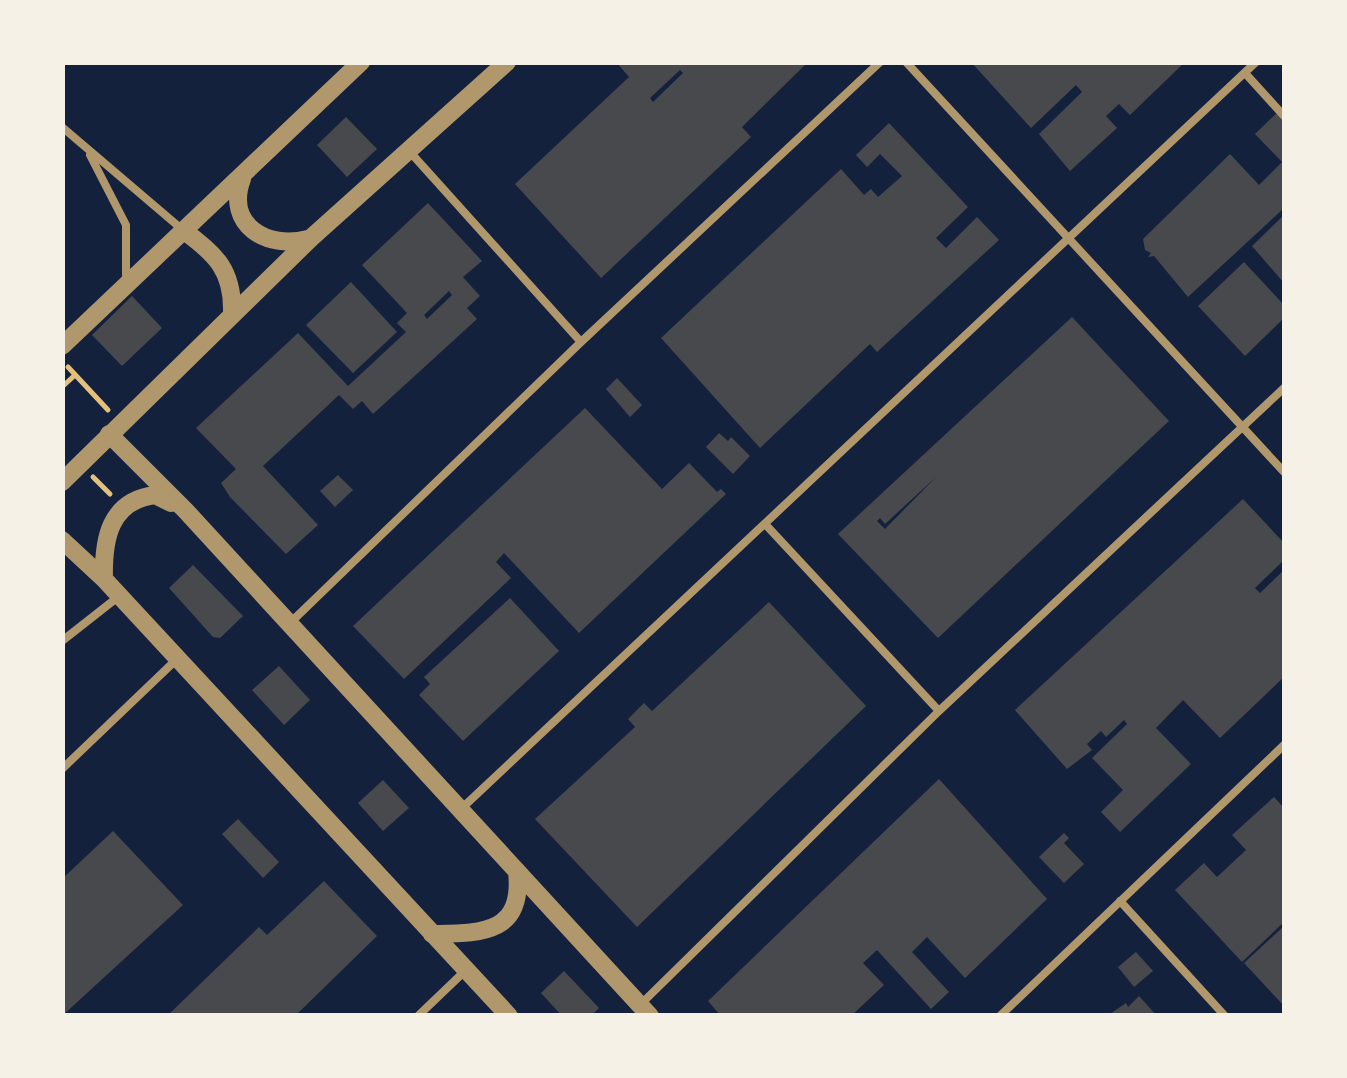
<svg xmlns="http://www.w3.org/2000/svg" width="1347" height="1078" font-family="'Golos Text',sans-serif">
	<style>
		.building { fill: #48494c; fill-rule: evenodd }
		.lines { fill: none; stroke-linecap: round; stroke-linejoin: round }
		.path { stroke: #e5c07b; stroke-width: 5 }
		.service { stroke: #b1986c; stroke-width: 8 }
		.tertiary { stroke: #b1986c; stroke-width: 18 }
	</style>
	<rect width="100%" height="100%" fill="#14213d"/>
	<!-- building -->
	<path class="building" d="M616,62H808L742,127L751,137L601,278L515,184L629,77ZM680,70L683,73L653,102L650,98Z
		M971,62H1185L1130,115L1119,104L1106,116L1117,128L1070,171L1039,134L1082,92L1076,85L1031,128Z
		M1284,106V208L1188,297L1154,256L1148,257L1151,253L1145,250L1143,239L1230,154L1259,185L1282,162L1255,134Z
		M346,117L377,149L347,177L317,145Z
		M889,123L968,207L936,238L946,248L977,217L999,240L877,352L870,344L760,448L661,338L841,169L864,195L871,189L878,197L902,176L880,154L867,167L856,155Z
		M428,203L482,261L463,277L480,296L467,308L477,319L373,414L362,401L353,409L339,395L263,466L318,525L286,554L230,497L221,483L236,469L196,428L298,333L348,386L406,332L397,323L407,313L362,265ZM449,291L452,295L427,319L424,315Z
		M1284,215V283L1252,246Z
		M1244,262L1284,305V318L1245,356L1198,306Z
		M351,282L397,332L353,373L306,325Z
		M132,296L162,328L122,366L92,335Z
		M1072,317L1169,421L938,638L838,534ZM936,477L885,529L877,521L880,518L885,524Z
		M617,378L642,405L630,417L606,389Z
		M585,408L662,489L689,463L717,492L721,489L726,494L579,633L504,553L496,562L511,578L404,679L353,626Z
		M719,433L728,441L731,437L750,456L733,474L706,447Z
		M338,475L353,490L335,507L320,491Z
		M1243,499L1284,543V560L1255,588L1260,593L1284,570V677L1220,738L1183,700L1156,728L1191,764L1120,832L1101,812L1123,790L1092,758L1127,724L1124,720L1106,737L1101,731L1087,744L1092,750L1067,769L1015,710Z
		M193,565L243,616L220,638L213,637L169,588Z
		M510,598L559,651L463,741L419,695L430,684L424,677Z
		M769,602L866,706L637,927L535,819L635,727L628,719L644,703L652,711Z
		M279,666L310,700L284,725L252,690Z
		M939,779L1047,899L965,978L927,937L912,952L949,992L931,1009L877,950L863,963L884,985L851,1016H721L708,1001Z
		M383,780L409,808L383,831L358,803Z
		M1274,797L1284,808V922L1242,962L1175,890L1204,863L1217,877L1246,850L1232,835Z
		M238,819L279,862L263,878L222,834Z
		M113,831L183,905L62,1016V879Z
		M1064,833L1069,838L1064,843L1084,864L1064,883L1039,857Z
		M324,881L377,936L295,1016H167L259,927L267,935Z
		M1284,926V1006L1244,963Z
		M1136,952L1153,971L1134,987L1118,967Z
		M564,971L599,1008L591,1016H562L541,993Z
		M1139,996L1157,1016H1107L1126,1003L1128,1007Z"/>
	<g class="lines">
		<!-- path -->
		<path class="path" d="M68,367L108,410
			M62,387L75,375
			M93,477L110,494"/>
		<!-- service -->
		<path class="service" d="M906,62L1284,472
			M1245,73L1284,116
			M62,127L184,231
			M410,152L581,342
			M90,155L126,225V283
			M766,525L939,711
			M289,624L581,342L880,62
			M62,641L118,597
			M62,769L177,659
			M461,809L1256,62
			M1120,901L1225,1016
			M640,1005L939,711L1284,388
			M418,1016L466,970
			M1000,1016L1284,745"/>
		<!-- tertiary -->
		<path class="tertiary" d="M242,179C225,225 267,250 308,239
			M184,231C216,254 233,271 232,312
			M62,346L361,62
			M109,434L185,510L650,1016
			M62,482L311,238L507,62
			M62,540L104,579L509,1016
			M104,579C103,540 109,501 155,495L171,503
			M432,934C480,933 524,935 517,871"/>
	</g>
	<!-- border -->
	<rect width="1347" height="1078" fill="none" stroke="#f6f1e7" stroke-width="130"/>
</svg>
